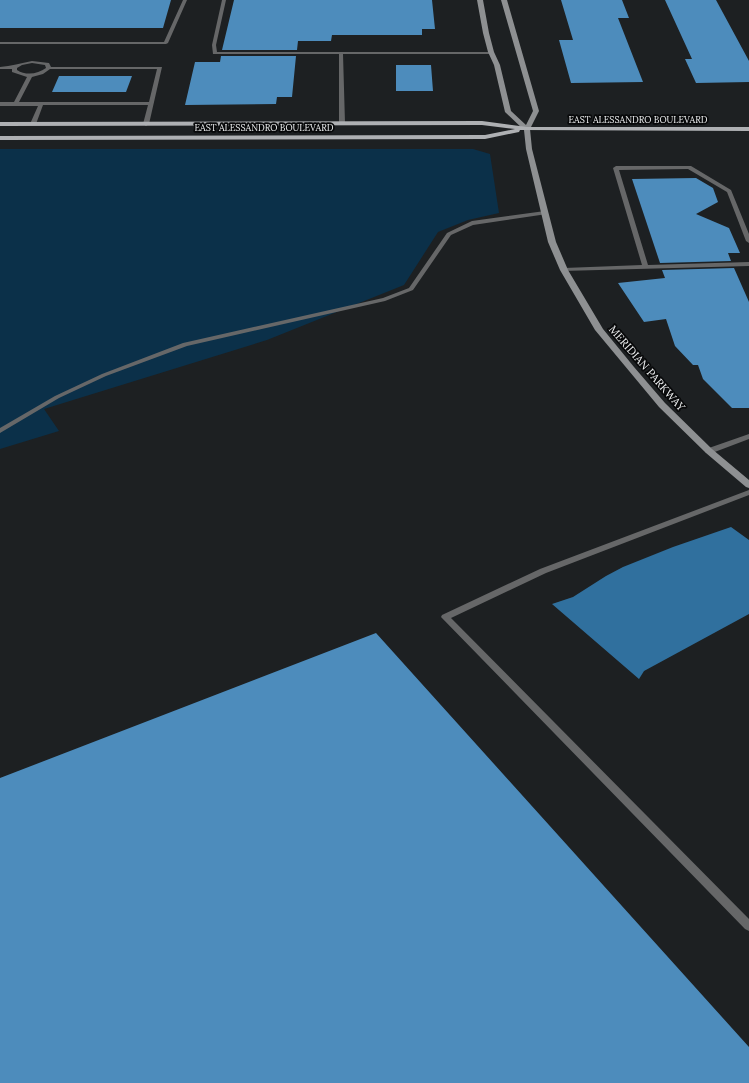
<svg xmlns="http://www.w3.org/2000/svg" width="749" height="1083" font-family="Lora,serif">
	<style>
		.green { fill: #0b3049 }
		.water { fill: #30709e }
		.building { fill: #4d8cbc }
		.lines { fill: none; stroke-linecap: round; stroke-linejoin: round }
		.lane { fill: #666768; fill-rule: evenodd }
		.secondary { fill: #8e9092; fill-rule: evenodd }
		.primary { fill: #aeb0b3; fill-rule: evenodd }
		.labels { text-anchor: middle; stroke-width: 3.5; stroke-linejoin: round; paint-order: stroke }
		.far-street-label { font-size: 9px; fill: #f0f2f3; stroke: #08090a }
		.street-label { font-size: 11px; fill: #f0f2f3; stroke: #08090a }
	</style>
	<rect width="100%" height="100%" fill="#1d2022"/>
	<!-- green -->
	<path class="green" d="M0,149H473L490,154L499,213L468,220L438,232L404,285L267,340L44,409L59,431L0,449Z"/>
	<!-- water -->
	<path class="water" d="M731,527L749,540V614L644,671L639,679L552,604L573,597L606,576L623,567L673,547Z"/>
	<!-- building -->
	<path class="building" d="M0,0H171L163,28H0Z
		M234,0H432L435,29H422V35H332L331,41H298L297,50H222Z
		M561,0H622L629,18H618L643,82L571,83L559,40H573Z
		M665,0H716L749,61V82L696,83L685,59H692Z
		M221,56H296L292,97H277L276,104L185,105L195,62H220Z
		M396,65H431L433,91H396Z
		M59,76H132L126,92H52Z
		M696,178L713,188L718,202L696,214L729,228L740,253H728L731,261L660,263L632,179Z
		M734,268L749,302V408H732L703,379L698,365H693L675,346L666,319L644,322L618,283L665,278L662,270Z
		M376,633L749,1047V1083H0V778Z"/>
	<g class="lines">
		<!-- lane -->
		<path class="lane" d="M183,0H187L168,43L166,44H0V42H164Z
			M222,0H226L216,45L217,52H491L493,53L491,54H343L345,123L342,125L339,123V54H213L212,45Z
			M32,61L49,63L51,67H162L149,124L146,126L143,124L148,105H43L36,124L31,125L30,124L38,106H0V102H14L27,77L12,72V69H0V67C11,66 21,63 32,61ZM32,63L45,65L46,68C38,74 26,76 17,70V68L22,65ZM50,69H157L149,102H19L32,77L43,74Z
			M616,166H691L731,190L749,234V243L746,241L727,192L688,169L619,170L648,265L749,262V266L562,271L561,270L564,268L642,265L613,168Z
			M545,211L547,212V214L473,225L451,235L413,290L385,301L187,346L106,376L59,398L0,433V428L55,396L102,374L183,343L383,298L409,288L447,233L472,221Z
			M749,434V439L712,453H706L705,451L706,449Z
			M749,490V495L546,573L451,618L749,919V931L745,929L441,617L442,615L540,569Z"/>
		<!-- secondary -->
		<path class="secondary" d="M477,0H483L489,33L494,52L500,65L511,111L526,125L533,111L501,0H507L539,111L530,129L532,149L556,242L568,270L603,329L634,367L665,403L712,449L749,480V488L746,487L706,453L659,407L595,330L560,270L548,242L526,149L524,130L505,112L494,65L488,52L483,33Z"/>
		<!-- primary -->
		<path class="primary" d="M482,121L527,127H749V131L520,130L519,132L485,139L0,140V136L485,135L515,129L482,125L0,126V122Z"/>
	</g>
	<g class="labels">
		<!-- far-street labels -->
		<g class="far-street-label">
			<text x="638" y="123">EAST ALESSANDRO BOULEVARD</text>
			<text x="264" y="131">EAST ALESSANDRO BOULEVARD</text>
		</g>
		<!-- street labels -->
		<g class="street-label">
			<text transform="translate(647 368) rotate(49)" y="4">MERIDIAN PARKWAY</text>
		</g>
	</g>
</svg>
